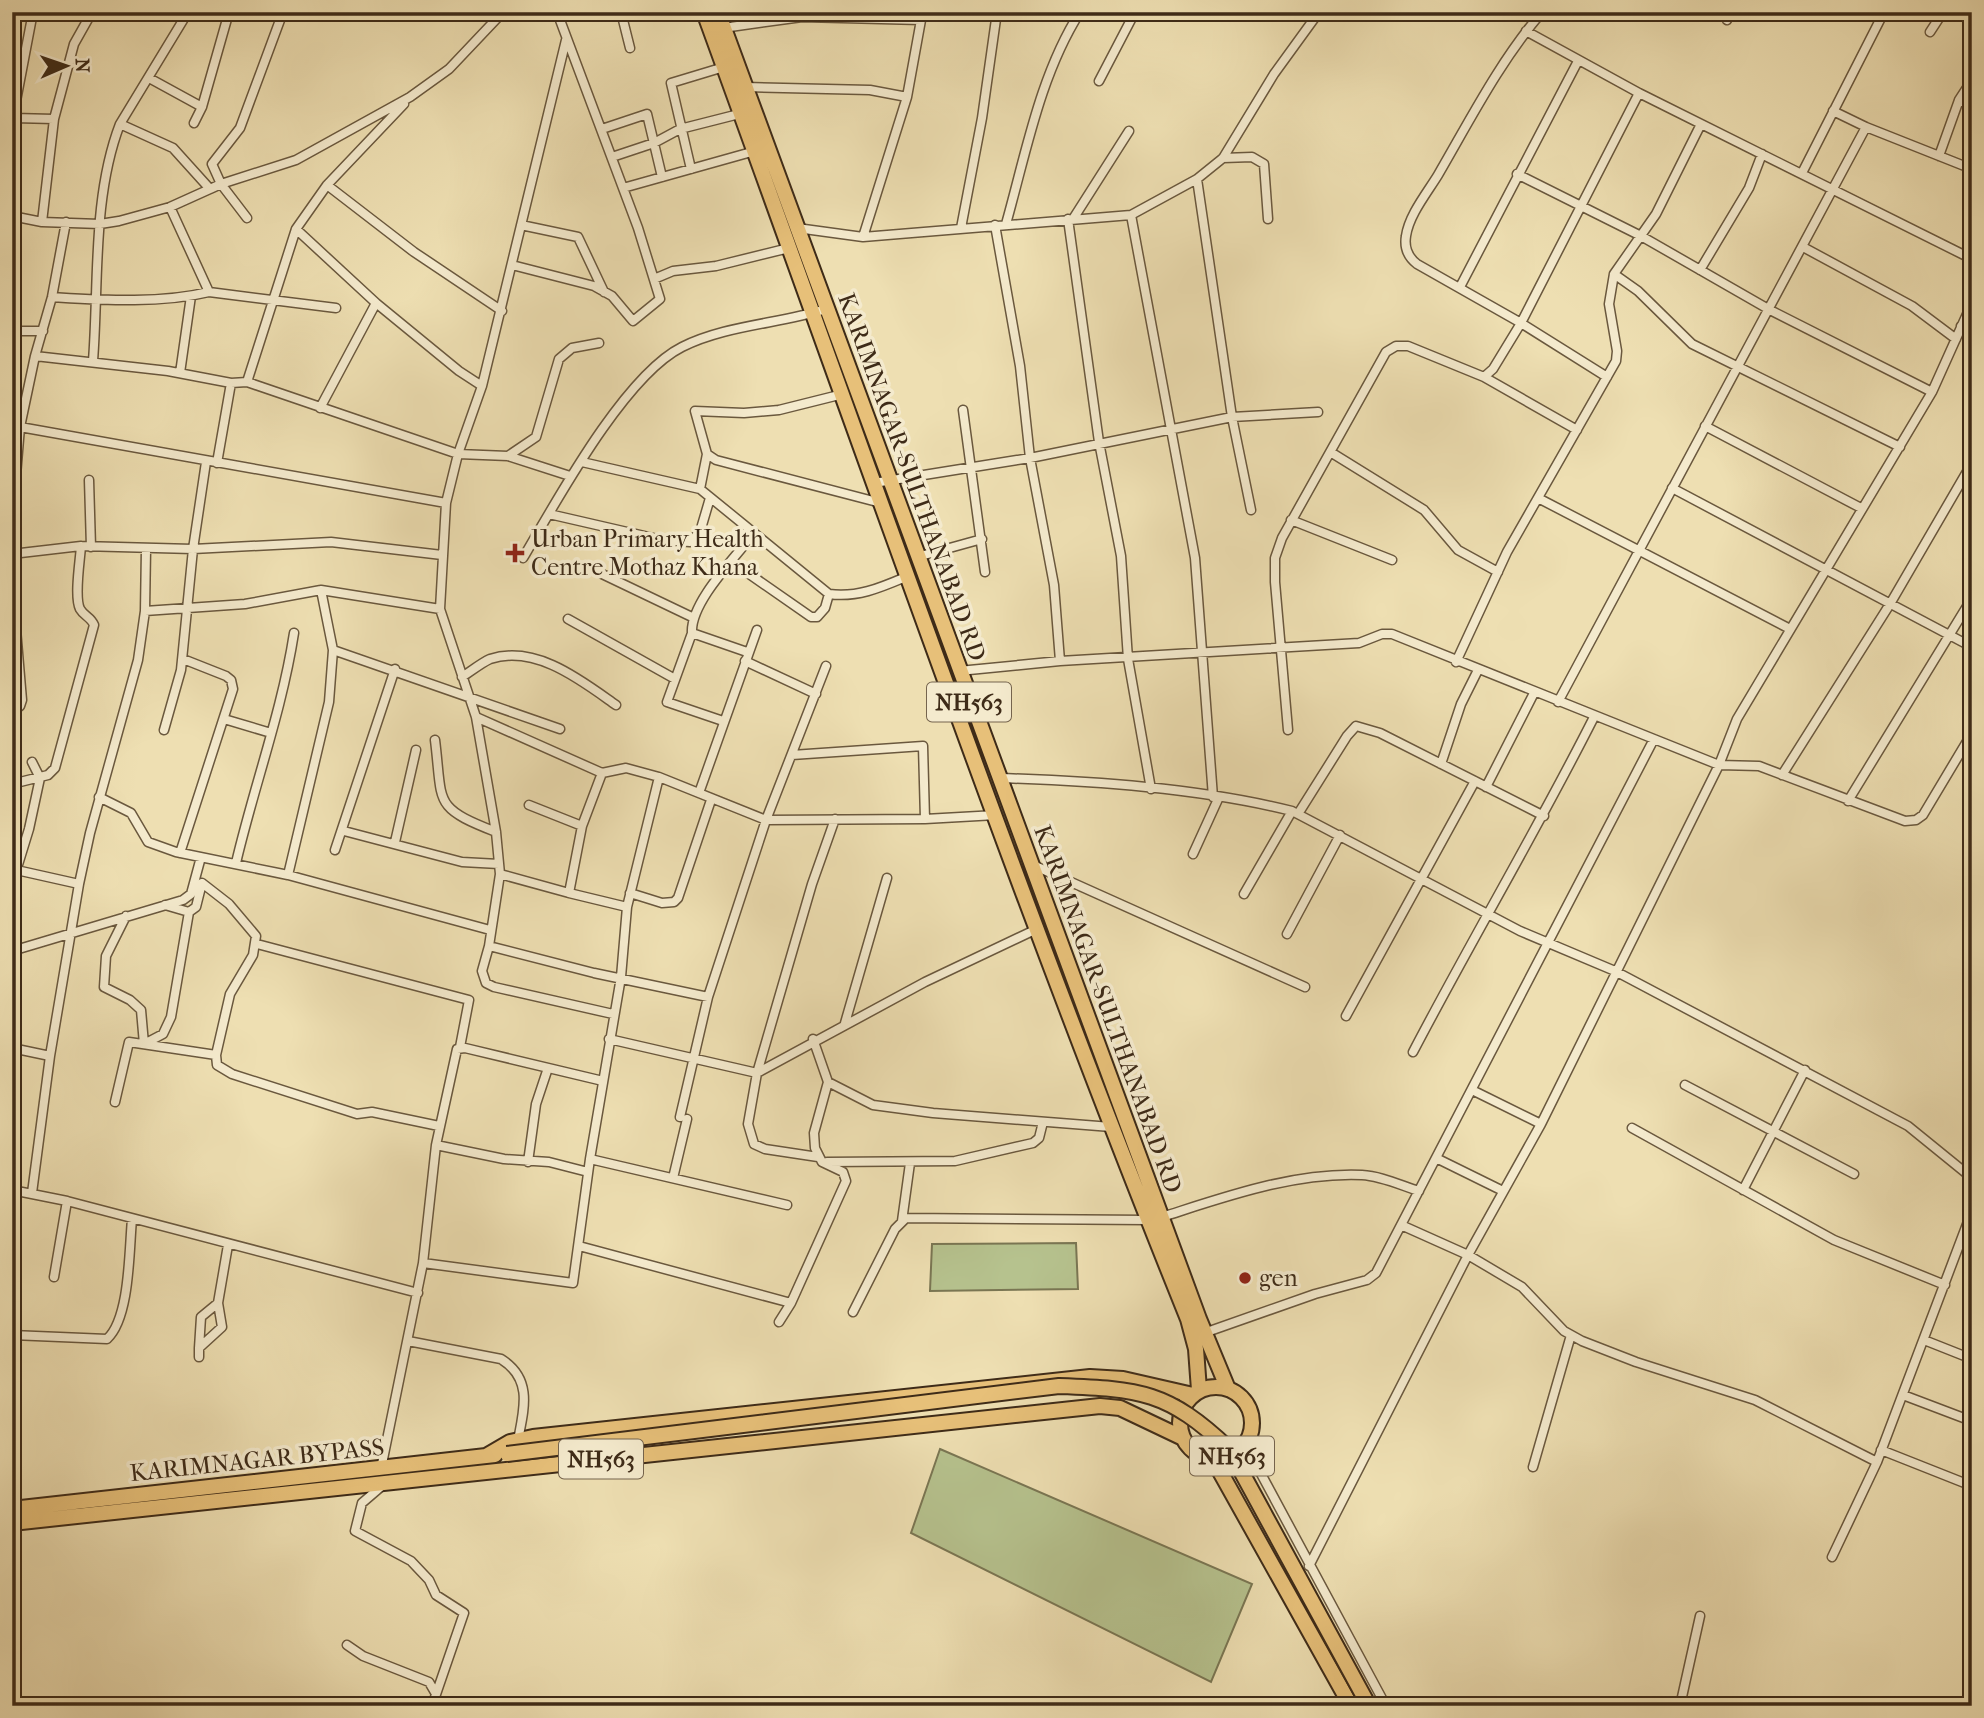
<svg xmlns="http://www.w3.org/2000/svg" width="1984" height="1718" font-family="'IM FELL French Canon',serif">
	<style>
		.green { fill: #b6c28e; stroke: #7a7653; stroke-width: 2 }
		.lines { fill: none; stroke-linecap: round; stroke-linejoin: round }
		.minor-casing { stroke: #6a583e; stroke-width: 11 }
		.trunk-casing { stroke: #3e2b18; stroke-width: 18 }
		.minor { stroke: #f4eacd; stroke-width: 8 }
		.trunk { stroke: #e7c079; stroke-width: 14 }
		.trunk-bridge-casing { stroke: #3e2b18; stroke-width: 18; stroke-linecap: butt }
		.trunk-bridge { stroke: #e7c079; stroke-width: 14 }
		.poi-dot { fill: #8f2418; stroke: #f4eacd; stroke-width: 2.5 }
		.labels { text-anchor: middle; stroke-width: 7; stroke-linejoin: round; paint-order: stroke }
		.shield { fill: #f4eacd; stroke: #75644e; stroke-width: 2 }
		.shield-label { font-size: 23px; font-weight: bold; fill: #3e2b18 }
		.street-label { font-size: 24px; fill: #3e2b18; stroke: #f4eacd }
		.poi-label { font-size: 24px; fill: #3e2b18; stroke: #f4eacd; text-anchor: start }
	</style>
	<rect width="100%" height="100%" fill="#eedfb2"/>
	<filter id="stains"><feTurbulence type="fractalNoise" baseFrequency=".00286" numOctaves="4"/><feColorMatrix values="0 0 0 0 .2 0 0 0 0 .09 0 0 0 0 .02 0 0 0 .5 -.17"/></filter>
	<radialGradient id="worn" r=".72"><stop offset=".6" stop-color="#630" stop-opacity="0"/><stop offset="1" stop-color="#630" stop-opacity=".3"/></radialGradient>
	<!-- green -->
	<path class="green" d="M1076,1243L1078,1289L930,1291L932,1244Z
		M940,1449L1252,1584L1211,1682L911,1533Z"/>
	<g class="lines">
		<defs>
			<path id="minor" d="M621,12L630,48
				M1542,12C1500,61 1470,120 1438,175C1427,193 1409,215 1406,236C1404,248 1408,257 1417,264L1521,323L1607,377
				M1727,20L1731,12
				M723,28L802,17L921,20L922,12
				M1526,31L1639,93
				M1930,32L1943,12
				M149,78L202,107
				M1099,81L1135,12
				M746,87L870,90L907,97
				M1959,100L1972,107
				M1833,111L1866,127L1972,169
				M14,118L54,119L74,44L92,12
				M12,122L33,12
				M194,123L202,107L229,12
				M120,124L188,12
				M602,129L647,114L662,177
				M1939,156L1959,100L1972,80
				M612,157L654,143L680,129L743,113
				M1223,158L1252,157L1264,164L1268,219
				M691,169L671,83L724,67
				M1802,173L1884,12
				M1517,174L1641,236L1770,310L1932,392L1972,303
				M1197,179L1232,417L1251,510
				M221,184L247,218
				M327,185L414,252L502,311
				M623,188L755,151
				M170,207L209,292
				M1131,215L1195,558L1213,797
				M12,216L42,222L100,224L119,221L170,207L221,184L296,160L410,97L449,69L503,12
				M1068,219L1099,442L1121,556L1128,659L1151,789
				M1073,219L1129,131
				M42,222L54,119
				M66,222L52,297L35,356L168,371L231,383L247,382L458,454L446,503L440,609L476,717L496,832L500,874L489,946L594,973L708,997L766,820L925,819L996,815
				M1006,224C1026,153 1040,75 1080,12
				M521,225L578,237L604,292
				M995,225L1020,366L1030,458L1054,585L1060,661
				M797,228L863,237L1131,215L1197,179L1223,158L1274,74L1319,12
				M961,228L982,118L997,12
				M296,229L376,303
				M863,237L907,97L921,20
				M1803,247L1912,306L1956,339
				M512,265L594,286L612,296L633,321L660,299L638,228L557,12
				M1700,270L1749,188L1762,154
				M1614,274L1638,291L1692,344L1900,447
				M654,279L673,271L716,266L789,248
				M1460,287L1578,61
				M52,297C103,300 159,304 209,292L336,308
				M1961,326L1972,330
				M12,331H43
				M93,361C99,284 92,197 120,124L173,148L210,189L221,184L212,164L240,128L283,12
				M180,373L191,296
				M1484,377L1577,430
				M247,382L296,229L327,185L404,104
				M482,386L458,454L508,456L570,476
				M843,394L779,410L744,413L695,411L707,454L716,460L881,503
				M320,408L376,303L459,371L482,386L566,40
				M963,410L985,572
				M1705,426L1861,508
				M20,427L446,503
				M1332,453L1424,510L1458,550L1498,572
				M508,456L536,437L559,359L572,348L599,343
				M582,462L700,489L829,594C858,598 882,587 908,576
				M217,463L231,383
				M89,480L91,547
				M874,483L1030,458L1232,417L1318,412
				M1672,488L1972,647
				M700,489L707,454
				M1538,498L1790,629
				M549,514L662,540L690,542L700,532L710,498
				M1291,520L1392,560
				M12,524L20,427L35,356
				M146,549L145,611L245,604L321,590L440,609
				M12,554L81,546L193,549L331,542L442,555
				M917,557L982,539
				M523,558C556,502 624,376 682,347C726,325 779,324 826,309
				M732,562L811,617H817L825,608L829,594
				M602,574L694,618
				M12,582L22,700L20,706L12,712
				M321,590L333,650L560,729
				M568,619L675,679
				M692,633C690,602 736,557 754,533
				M745,661L816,694
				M1456,662L1507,552L1616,361L1617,351L1609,304L1614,274L1656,214L1700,126
				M959,671L1060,661L1359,643L1382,634H1392L1654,739
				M462,677C470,672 481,663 490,659C536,644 582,681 616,705
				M1558,702L1866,127
				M476,717L602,773
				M224,719L271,733
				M723,721L667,702L692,633L747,652
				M164,730L181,670L193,549L206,462
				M1288,730L1275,582V558L1282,538L1386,352L1396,346H1408L1484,377L1493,369L1521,323L1639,93L1972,259
				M435,740C443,804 432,807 496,832
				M792,755L923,746L925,819
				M1441,764L1461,704L1478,670
				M1782,775L1890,604L1972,463
				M998,778C1093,781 1200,788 1292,811L1520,931L1615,971L1908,1126L1972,1178
				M12,784L48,775L55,768L94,625C91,617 84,616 80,609C74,597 80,561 81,546
				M1486,787L1534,693
				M699,793L757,630
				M99,797L131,813L148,842L176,852L288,875L490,930
				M1848,801L1972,598
				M1298,814L1347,736L1356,726L1380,733L1544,816
				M835,819L812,884L757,1073L925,982L1039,928
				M582,826L602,773L626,768L659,777
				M344,831L462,862L499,864
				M395,842L416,750
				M335,850L395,669
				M180,853L233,689L231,680L226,676L183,659
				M1193,854L1219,797
				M236,863C254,786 282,711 294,633
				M1033,865L1305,987
				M17,868L29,829L40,778L32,762
				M12,869L79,884
				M500,874L569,893L582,826L529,805
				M288,875L329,702L333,650
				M630,893L662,903L674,902L678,898L711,800
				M1244,894L1292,811
				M165,905L189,912L196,907L202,883L229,904L256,936L253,955L230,994L216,1055L217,1065L232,1074L357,1114L372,1112L439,1126
				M627,907L659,777L766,820L826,666
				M126,916L106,956L104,987L130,1000L141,1010L144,1044L163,1034L171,1017L189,912
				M1287,934L1340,835
				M257,944L469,1000L460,1047
				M489,946L482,971L486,983L494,987L613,1014
				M12,951L183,900L191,894L201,857
				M1346,1016L1475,781
				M845,1023L887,878
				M609,1039L757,1073L748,1124L754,1144L765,1149L818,1157
				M12,1048L50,1056
				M1413,1052C1472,939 1537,830 1594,717
				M828,1082L873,1105L933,1113L1111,1127
				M1685,1085L1854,1174
				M1472,1090L1541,1124
				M115,1102L129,1042L216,1055
				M680,1117L708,997
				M1632,1128L1834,1240L1945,1285
				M436,1145L504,1159L549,1162L588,1172
				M1436,1158L1503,1191
				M590,1159L787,1205
				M528,1162L536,1104L548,1068
				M827,1162L955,1161L1033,1143L1039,1138L1043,1122
				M673,1178L687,1119
				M12,1190L67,1201L54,1277
				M1743,1190L1805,1070
				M32,1193L50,1056L79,884L90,833L138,660L145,611
				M67,1201L418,1293
				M1162,1217C1225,1197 1294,1172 1362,1175C1381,1176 1400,1185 1419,1191
				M902,1221L910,1163
				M1401,1225L1468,1255L1541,1124L1719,765L1737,719L1932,392
				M579,1246L791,1303
				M423,1263L436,1145L457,1049L465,1048L603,1081
				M218,1303L228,1245
				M853,1312L895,1229L906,1218L1148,1220
				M779,1322L791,1303L846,1181L843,1172L822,1162L815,1148L814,1133L828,1082L813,1039
				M1204,1333L1315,1294L1367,1280L1376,1273L1654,739L1719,765L1759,766L1905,821L1916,820L1923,815L1972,733
				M12,1335L107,1339C130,1318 129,1251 132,1219
				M1924,1340L1972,1359
				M408,1341L501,1359C533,1379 524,1409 518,1440
				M199,1357V1348L222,1327L218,1303L201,1317L199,1348
				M1903,1395L1969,1420
				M1245,1444L1386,1706
				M1881,1450L1972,1486
				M1533,1467L1571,1335
				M381,1469L423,1263L573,1283L590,1159L621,977L627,907L569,893
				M383,1485L362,1503L355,1531L411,1561L429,1580L436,1595L464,1613L432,1706
				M1832,1557L1877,1462L1972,1211
				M1309,1566L1468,1255L1522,1287L1564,1331L1582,1341L1636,1362L1755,1400L1877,1462
				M347,1645L363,1656L429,1682L436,1694
				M1680,1706L1700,1616"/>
			<path id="trunk" d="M704,12C863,448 1014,889 1188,1319L1196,1349L1199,1390
				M718,12L1199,1319L1228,1389
				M1180 1423a36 36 0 1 1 72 0a36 36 0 1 1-72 0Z
				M486,1456L510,1442L533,1437L1090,1377L1123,1379L1193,1395
				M1213,1459L1351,1706
				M12,1509L495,1455
				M12,1523L1100,1406L1120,1408L1183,1438"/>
		</defs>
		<!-- minor casing -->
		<use href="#minor" class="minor-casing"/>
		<!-- trunk casing -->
		<use href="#trunk" class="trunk-casing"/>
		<!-- minor -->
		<use href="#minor" class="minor"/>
		<!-- trunk -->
		<use href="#trunk" class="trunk"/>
		<defs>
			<path id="trunk-bridge" d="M507,1454L1059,1386C1140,1389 1168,1391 1229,1449L1369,1706"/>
		</defs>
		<!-- trunk-bridge casing -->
		<use href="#trunk-bridge" class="trunk-bridge-casing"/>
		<!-- trunk-bridge -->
		<use href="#trunk-bridge" class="trunk-bridge"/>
	</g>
	<!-- markers -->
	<g class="poi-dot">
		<path d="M511.5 542.5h7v7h7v7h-7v7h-7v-7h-7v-7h7z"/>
		<circle cx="1245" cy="1278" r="7"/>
	</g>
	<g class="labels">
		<!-- shield labels -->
		<g class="shield">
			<rect x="927" y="682.5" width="84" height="39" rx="5"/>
			<rect x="1190" y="1436.5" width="84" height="39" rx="5"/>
			<rect x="559" y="1439.5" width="84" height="39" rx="5"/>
		</g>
		<g class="shield-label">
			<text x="969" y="710">NH563</text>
			<text x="1232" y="1464">NH563</text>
			<text x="601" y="1467">NH563</text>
		</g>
		<!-- street labels -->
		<g class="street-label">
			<text transform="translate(912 477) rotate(70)" y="8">KARIMNAGAR-SULTHANABAD RD</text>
			<text transform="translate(1108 1009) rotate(70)" y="8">KARIMNAGAR-SULTHANABAD RD</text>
			<text transform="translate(257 1460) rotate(-6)" y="8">KARIMNAGAR BYPASS</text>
		</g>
		<!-- poi labels -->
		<g class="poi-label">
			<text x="531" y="547">Urban Primary Health<tspan x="531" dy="28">Centre Mothaz Khana</tspan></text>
			<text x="1259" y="1286">gen</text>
		</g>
	</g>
	<!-- margin -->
	<rect width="1984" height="1718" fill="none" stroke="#eedfb2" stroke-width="42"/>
	<rect x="14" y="14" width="1956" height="1690" fill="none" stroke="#3e2b18" stroke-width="3.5"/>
	<rect x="21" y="21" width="1942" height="1676" fill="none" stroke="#3e2b18" stroke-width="2"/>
	<!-- north arrow -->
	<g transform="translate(66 66) rotate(88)" stroke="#f4eacd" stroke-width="5" paint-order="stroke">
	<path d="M0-5L12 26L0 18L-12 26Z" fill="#3e2b18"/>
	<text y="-10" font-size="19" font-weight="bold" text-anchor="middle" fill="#3e2b18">N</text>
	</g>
	<rect width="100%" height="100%" filter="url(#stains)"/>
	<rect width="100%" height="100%" fill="url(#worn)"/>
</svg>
